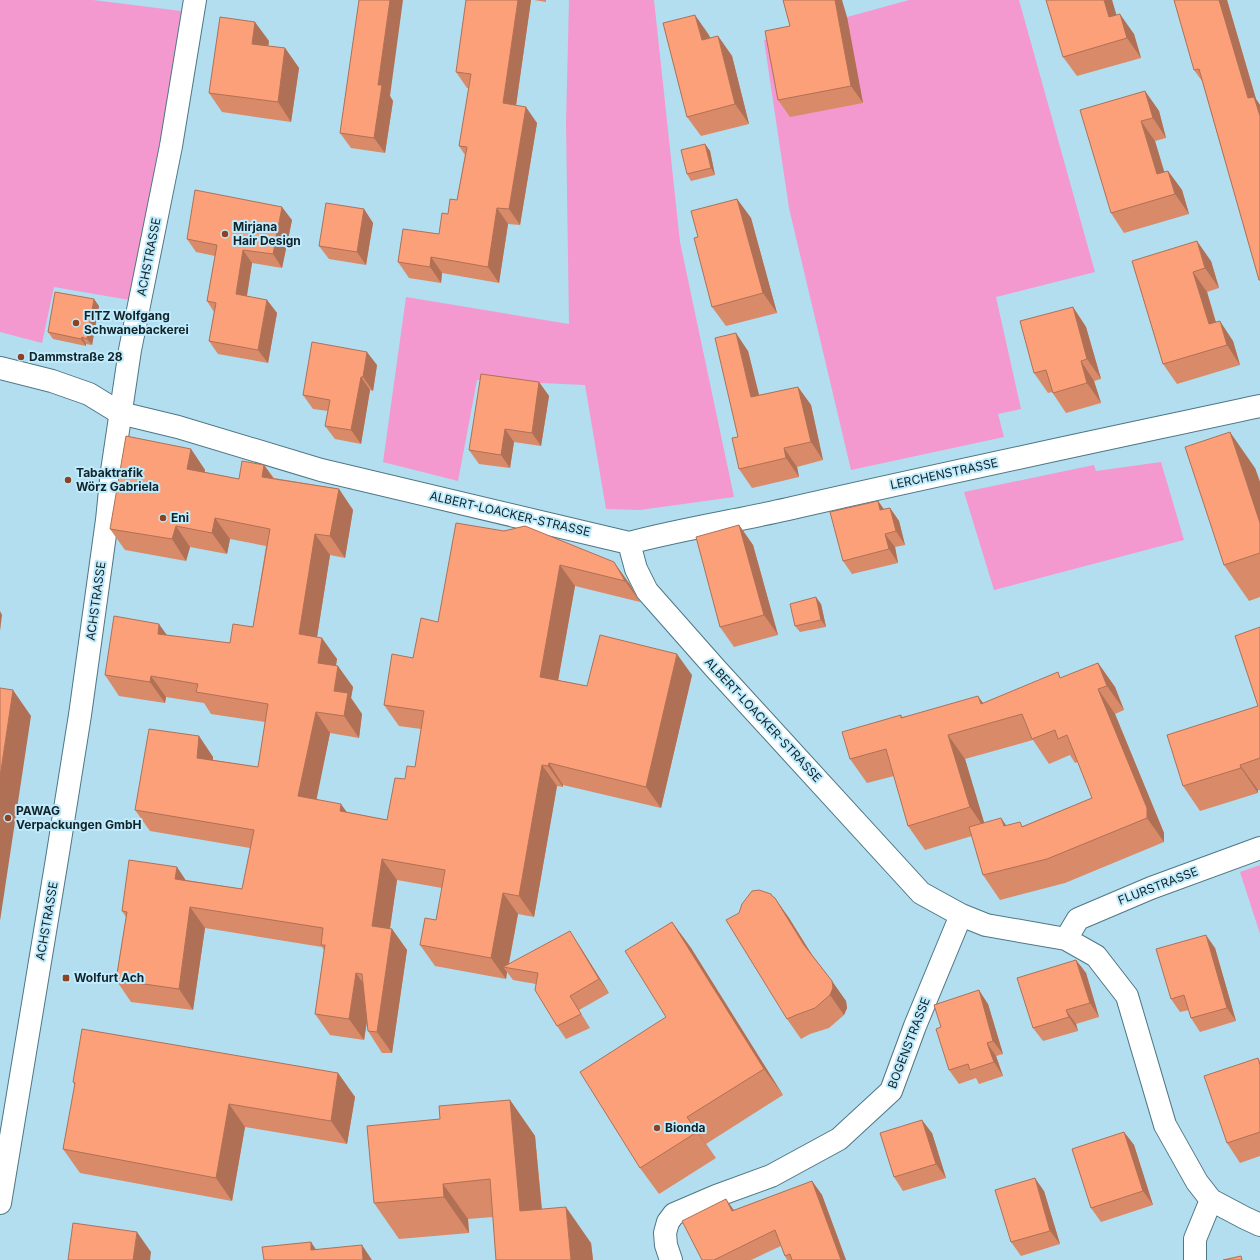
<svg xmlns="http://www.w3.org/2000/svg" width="1260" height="1260" font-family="Inter,sans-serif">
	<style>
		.green { fill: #f399cf }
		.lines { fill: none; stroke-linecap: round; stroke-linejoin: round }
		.minor-casing { stroke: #4e7786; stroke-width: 24 }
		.secondary-casing { stroke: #4e7786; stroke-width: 24 }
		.minor { stroke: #fff; stroke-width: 22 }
		.secondary { stroke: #fff; stroke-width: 22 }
		.wall { fill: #d98a69; fill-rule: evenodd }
		.shaded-wall { fill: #b07055 }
		.building { fill: #fca07a; stroke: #b07055 }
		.poi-dot { fill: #8b4323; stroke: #bfebfc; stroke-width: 1.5 }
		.labels { text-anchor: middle; stroke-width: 4; stroke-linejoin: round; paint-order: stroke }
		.poi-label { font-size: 12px; font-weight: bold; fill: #122329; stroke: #bfebfc; text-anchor: start }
		.street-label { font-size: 12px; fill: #122329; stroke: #bfebfc }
	</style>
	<rect width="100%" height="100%" fill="#b2deef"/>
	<!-- green -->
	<path class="green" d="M0,0H93L189,12L141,302L54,287L42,343L0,332Z
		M569,0H654L680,242L734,497L640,510L606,509L585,385L477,380L458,481L383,462L406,297L569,324L566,123Z
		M909,0H1019L1095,272L996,297L1021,409L998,414L1004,437L851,470L789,208L764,40Z
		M1161,462L1184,540L994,590L964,492L1094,465L1096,471Z
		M1260,865V934L1240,872Z"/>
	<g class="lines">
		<defs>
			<path id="minor" d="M0,368L52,381L89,394L120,413L178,427L321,470L629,543C681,529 735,521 788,509C945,473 1102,440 1260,406
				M629,543L636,569L647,591L715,668L921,893L961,915L986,925L1066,939L1096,956L1127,996L1165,1125L1197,1182L1211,1200L1245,1218L1260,1225
				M1066,939L1078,919L1151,888L1260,848
				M671,1260L666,1245L665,1233L668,1222L674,1214L716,1196L771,1176L839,1139L891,1091L915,1026L961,915
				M1195,1260V1239L1211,1200"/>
			<path id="secondary" d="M0,1203L57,859L80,715L107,520L112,471L130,350L171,146L195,0"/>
		</defs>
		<!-- minor casing -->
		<use href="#minor" class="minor-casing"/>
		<!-- secondary casing -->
		<use href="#secondary" class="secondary-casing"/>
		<!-- minor -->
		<use href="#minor" class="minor"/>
		<!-- secondary -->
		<use href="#secondary" class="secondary"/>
	</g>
	<!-- wall -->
	<path class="wall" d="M531,0L516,106L537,123L520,225L508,224L499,283L442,273L441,283L409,278L398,262L439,234L448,214L457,200L465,155L459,146L469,88H467L456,72Z
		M534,0H546V2Z
		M1112,0L1116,15L1134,34L1141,58L1077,76L1063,57Z
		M1174,0H1227L1256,99L1260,105V282L1202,81L1194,70Z
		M847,17L863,103L790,117L778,100L790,26Z
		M709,35L710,38L718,36L732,56L749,124L701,136L687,117Z
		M269,41L268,46L285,48L299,68L291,122L222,112L209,93Z
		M1145,91L1159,111L1166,138L1155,141L1164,172L1168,171L1182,190L1189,214L1124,233L1111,213Z
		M390,96L393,101L385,153L351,148L340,133Z
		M705,144L710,151L715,175L691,181L687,174Z
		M737,199L751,218L777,313L726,326L712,307L698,237Z
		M364,209L373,223L366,265L329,259L319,246Z
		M292,220L282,268L252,263L247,296L267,300L277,313L268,363L218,354L209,341L214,312L207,301L215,256L196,252L187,239Z
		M1132,261H1211L1219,288L1207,292L1216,322L1233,341L1240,365L1177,384L1163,364Z
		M99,306L92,345L86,344V346L53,339L48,332Z
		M1073,307L1086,327L1101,379L1094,381L1101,403L1066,413L1052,392L1048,393L1034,373Z
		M748,351L759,395L798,387L811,405L823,460L797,467L799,477L752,488L739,469L738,437Z
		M377,365L373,391L370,390L361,444L335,439L325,426L328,411L313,409L303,395Z
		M539,382L549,396L541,446L514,442L510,468L479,464L469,450Z
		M191,449L205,470V472L239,479L264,465L274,478L339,489L353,510L345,558L330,555L317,637L337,659L336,665L353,687L351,698L362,714L359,738L330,733L316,799L347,812L387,820L405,779L415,767L421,729L399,726L384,705L413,658L438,622L504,531L525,526L629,583L640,602L575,586L558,680L587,686L692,675L661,808L563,785V787L557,786L534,917L518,914L509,964L579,945L609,993L579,1010L590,1028L566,1039L557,1026L536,984L513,980L507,972L506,979L435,966L420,945L436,920L442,888L397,880L390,929H392L407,950L392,1053H382L368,1031L367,1022L364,1040L330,1035L315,1014L324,950L322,947L205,928L193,1010L131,1002L116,980L126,917L122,911L186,880L242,889L250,848L150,831L135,810L199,736L213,757V760L258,767L265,722L211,714L204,703L166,697L165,703L119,696L105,675L167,636L230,643L253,627L266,546L230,539L227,554L190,547L186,561L125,550L110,529Z
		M1255,468L1260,482V597L1249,601L1224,565Z
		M878,501L884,509L890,508L899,521L905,545L895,547L898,563L852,574L843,561Z
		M739,525L753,545L778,635L734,647L720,627Z
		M821,604L826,627L800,632L795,626Z
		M1260,627V790H1258V793L1200,811L1183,786L1258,706Z
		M1098,663L1115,687L1124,710L1115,714L1164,833V842L1065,883L1000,900L983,875L972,836L925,850L908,826L894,776L867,783L850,759L901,715L902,717L983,703L1062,678ZM1033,740L1049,764L1070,755L1075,763L1078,762L1092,798L1023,826H1007L984,823L965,759Z
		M773,897L789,918L813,956L846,1001L847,1008L844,1015L829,1028L810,1034L801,1039L787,1019L739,913Z
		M672,922L691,948L783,1095L706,1144L716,1158L659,1194L640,1168L666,1017Z
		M1215,948L1236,1021L1200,1032L1191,1018L1189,1010L1180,1012L1171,999Z
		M1076,960L1086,973L1099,1017L1076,1024L1078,1031L1043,1041L1033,1028Z
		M988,1004L1003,1054L996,1056L1003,1076L979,1084L976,1078L959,1084L949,1070L941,1027Z
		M1258,1058L1260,1061V1156L1240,1163L1227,1143Z
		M338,1073L355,1097L347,1144L245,1127L232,1201L80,1173L63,1149L75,1085L73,1082Z
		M510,1100L535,1136L542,1209L591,1243L593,1260H496L493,1217L468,1219L469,1233L399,1239L374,1203L440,1119Z
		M1124,1132L1134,1145L1153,1205L1101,1222L1091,1208Z
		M932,1133L946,1178L903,1191L894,1177Z
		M812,1181L822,1195L846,1260H787L785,1256L781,1246L751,1260H702L734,1210Z
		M1044,1191L1060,1244L1021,1256L1011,1242Z"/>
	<!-- shaded-wall -->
	<path class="shaded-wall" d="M390,0H403L390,96L393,101L385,153L374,138L378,85Z
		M518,0H531L514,119L503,103Z
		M835,0H842L847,17L863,103L851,86Z
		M1104,0H1112L1123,37L1109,17Z
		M1219,0H1227L1256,99L1260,105V116L1248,98Z
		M1120,14L1134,34L1141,58L1127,38Z
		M695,15L709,35L716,60L702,40Z
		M255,22L269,41L266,64L252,44Z
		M718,36L732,56L749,124L735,104Z
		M285,48L299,68L291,122L278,102Z
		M1145,91L1159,111L1166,138L1153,118Z
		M526,107L537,123L520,225L509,209Z
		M1141,121L1155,141L1171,194L1157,174Z
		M705,144L710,151L715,175L711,168Z
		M1168,171L1182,190L1189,214L1175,194Z
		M737,199L751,218L777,313L763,293Z
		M282,207L292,220L282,268L273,254Z
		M497,208L508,224L499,283L488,267Z
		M364,209L373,223L366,265L357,252Z
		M1197,241L1211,261L1219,288L1205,268Z
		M243,250L252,263L245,307L236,294Z
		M431,257L442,273L441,283L430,267Z
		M1193,272L1207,292L1222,344L1209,324Z
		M94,299L99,306L92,345L87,339Z
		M267,300L277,313L268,363L258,350Z
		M1073,307L1086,327L1101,379L1087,359Z
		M1220,321L1233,341L1240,365L1227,345Z
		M736,333L748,351L764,415L751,397Z
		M82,337L86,344V346L81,339Z
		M367,352L377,365L373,391L363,377Z
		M1081,361L1094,381L1101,403L1087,383Z
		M361,377L370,390L361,444L351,430Z
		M539,382L549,396L541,446L532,433Z
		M798,387L811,405L823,460L811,442Z
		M505,429L514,442L510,468L501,455Z
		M1230,432L1255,468L1260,482V523Z
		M784,448L797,467L799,477L786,458Z
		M191,449L205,470L201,490L187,469Z
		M264,465L279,487L262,477Z
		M339,489L353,510L345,558L330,536Z
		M878,501L887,514L880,510Z
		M890,508L899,521L905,545L896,531Z
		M215,518L230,539L227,554L212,533Z
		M739,525L753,545L778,635L764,615Z
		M176,526L190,547L186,561L172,539Z
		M315,534L330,555L314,656L299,634Z
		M885,534L895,547L898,563L889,549Z
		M614,562L629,583L640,602L625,581Z
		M560,565L575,586L555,698L540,677Z
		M816,597L821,604L826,627L821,620Z
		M0,611L2,615L0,631Z
		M159,624L174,645L158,634Z
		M322,638L337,659L333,684L318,663Z
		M677,654L692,675L661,808L646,787Z
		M1098,663L1115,687L1124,710L1107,686Z
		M338,666L353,687L351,698L362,714L359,738L344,716L334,691Z
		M151,676L166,697L165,703L150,682Z
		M1098,689L1115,714L1164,833V842L1147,818Z
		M13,690L31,716L0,921V777Z
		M978,696L996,721L981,704Z
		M316,712L330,733L313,817L298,796Z
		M948,735L965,759L987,832L970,807Z
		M199,736L213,757L212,779L197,758Z
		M549,763L563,785V787L548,766Z
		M542,765L557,786L534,917L519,896Z
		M1240,765L1258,790V793L1241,768Z
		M341,804L356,825L340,811Z
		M1001,818L1018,842L1004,826Z
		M382,859L397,880L387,948L372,926Z
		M177,867L191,888L175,879Z
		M503,893L518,914L508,967H503L507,972L506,979L491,958Z
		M771,894L783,911L775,898L789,918L818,965L804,945Z
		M190,907L205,928L193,1010L179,989Z
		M672,922L691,948L783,1095L764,1069Z
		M392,929L407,950L392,1053L377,1032Z
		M570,931L579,945L609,993L599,979Z
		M1206,935L1215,948L1236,1021L1227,1008Z
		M1076,960L1086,973L1099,1017L1090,1003Z
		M356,973L371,994L364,1040L349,1019Z
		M832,981L846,1001L847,1008L844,1015L830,995Z
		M979,990L988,1004L1003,1054L993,1041Z
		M1066,1010L1076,1024L1078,1031L1069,1017Z
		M987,1043L996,1056L1003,1076L994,1062Z
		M338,1073L355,1097L347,1144L331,1121Z
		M510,1100L535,1136L545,1246L520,1211Z
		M229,1104L245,1127L232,1201L216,1178Z
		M687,1117L706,1144L716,1158L697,1132Z
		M922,1120L932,1133L946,1178L936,1164Z
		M1124,1132L1134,1145L1153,1205L1143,1191Z
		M1035,1178L1044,1191L1060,1244L1050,1231Z
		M812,1181L822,1195L846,1260H841Z
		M443,1184L468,1219L469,1233L444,1197Z
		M726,1199L736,1213L732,1211Z
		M566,1207L591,1243L593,1260H571Z
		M137,1232L151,1252L150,1260H133Z
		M311,1242L323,1260L311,1250Z
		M362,1245L372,1260H363Z"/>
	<!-- building -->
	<path class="building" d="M359,0H390L378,85H382L374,138L340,133Z
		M466,0H518L503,103L526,107L509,209L497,208L488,267L431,257L430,267L398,262L403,229L439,234L442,213L448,214L450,199L457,200L467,147L459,146L471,74L456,72Z
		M783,0H835L851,86L778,100L765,31L790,26Z
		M1046,0H1104L1109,17L1120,14L1127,38L1063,57Z
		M1174,0H1219L1248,98L1254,97L1260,116V280H1259L1199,69L1194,70Z
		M695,15L702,40L718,36L735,104L687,117L663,23Z
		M220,17L255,22L252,44L285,48L278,102L209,93Z
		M1145,91L1153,118L1141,121L1157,174L1168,171L1175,194L1111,213L1080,110Z
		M705,144L711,168L687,174L681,150Z
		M195,190L282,207L273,254L243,250L236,294L267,300L258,350L209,341L216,303L207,301L217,245L187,239Z
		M737,199L763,293L712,307L694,238L698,237L691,211Z
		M326,203L364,209L357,252L319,246Z
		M1197,241L1205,268L1193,272L1209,324L1220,321L1227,345L1163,364L1132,261Z
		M55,292L94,299L87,339L82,337L81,339L48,332Z
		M1073,307L1087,359L1081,361L1087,383L1053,393L1046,370L1034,373L1020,321Z
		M736,333L751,397L798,387L811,442L784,448L786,458L739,469L732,438L738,437L715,338Z
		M312,342L367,352L363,377H361L351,430L325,426L330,400L303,395Z
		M481,374L539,382L532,433L505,429L501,455L469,450Z
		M1230,432L1260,523V553L1224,565L1185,447Z
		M126,436L191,449L187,469L239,479L242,461L264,465L262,477L339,489L330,536L315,534L299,634L322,638L318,663L338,666L334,691L348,693L344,716L316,712L298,796L341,804L340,811L387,820L395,778L405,779L407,766L415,767L424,711L384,705L392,654L413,658L421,618L438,622L456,523L504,531L525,526L614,562L625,581L560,565L540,677L587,686L600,635L677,654L646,787L549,763L548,766L542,765L519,896L503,893L491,958L420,945L425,918L436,920L445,870L382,859L372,926L392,929L377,1032L368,1031L362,974L356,973L349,1019L315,1014L325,945H321L323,928L190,907L179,989L116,980L127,912L122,911L129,860L177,867L175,879L242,889L254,830L135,810L149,729L199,736L197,758L258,767L268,704L196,692L198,684L151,676L150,682L105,675L114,616L159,624L158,634L230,643L233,624L253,627L270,529L215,518L212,533L176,526L172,539L110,529Z
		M878,501L880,510L890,508L896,531L885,534L889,549L843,561L830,512Z
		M739,525L764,615L720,627L696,537Z
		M816,597L821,620L795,626L790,604Z
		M1260,627V758L1240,765L1241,768L1183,786L1167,735L1258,706L1235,636Z
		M1098,663L1107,686L1098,689L1147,808V818L1047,859L983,875L969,827L1001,818L1004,826L1020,822L1022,827L1092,798L1067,735L1058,739L1055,730L1032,739L1022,714L948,735L970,807L908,826L886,749L850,759L842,732L901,715V718L978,696L981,704L1058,672L1060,678Z
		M0,688L13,690L0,777Z
		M759,890L771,894L772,896L775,898L804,945L832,981L833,988L830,995L815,1008L796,1015L787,1019L726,920L739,913L742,904L752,891Z
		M672,922L764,1069L687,1117L697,1132L640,1168L580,1072L666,1017L625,951Z
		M570,931L599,979L570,996L581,1014L557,1026L535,990L538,973L503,967Z
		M1206,935L1227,1008L1191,1018L1184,995L1171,999L1156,949Z
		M1076,960L1090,1003L1066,1010L1069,1017L1033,1028L1017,978Z
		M979,990L993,1041L987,1043L994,1062L970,1070L968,1064L949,1070L936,1029L941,1027L934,1005Z
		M82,1029L338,1073L331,1121L229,1104L216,1178L63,1149L75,1083L73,1082Z
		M1258,1058L1260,1065V1132L1227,1143L1204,1076Z
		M510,1100L520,1211L566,1207L571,1260H496L490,1179L443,1184L444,1197L374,1203L367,1126L440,1119L439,1106Z
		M922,1120L936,1164L894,1177L880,1133Z
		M1124,1132L1143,1191L1091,1208L1072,1149Z
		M1035,1178L1050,1231L1011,1242L995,1190Z
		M812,1181L841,1260H792L790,1254L785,1256L775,1230L714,1260H702L682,1221L726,1199L732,1211Z
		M73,1223L137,1232L133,1260H68Z
		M311,1242V1250L362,1245L363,1260H264L262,1247Z
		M1241,1256L1242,1260H1223Z"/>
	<!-- markers -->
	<g class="poi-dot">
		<circle cx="225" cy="234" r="4"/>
		<circle cx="76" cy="323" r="4"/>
		<circle cx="21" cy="357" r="4"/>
		<circle cx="68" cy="480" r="4"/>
		<circle cx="163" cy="518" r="4"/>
		<circle cx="8" cy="818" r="4"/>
		<rect x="62" y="974" width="8" height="8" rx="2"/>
		<circle cx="657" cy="1128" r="4"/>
	</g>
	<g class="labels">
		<!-- poi labels -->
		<g class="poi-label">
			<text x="233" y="231">Mirjana<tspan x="233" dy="14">Hair Design</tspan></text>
			<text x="84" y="320">FITZ Wolfgang<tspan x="84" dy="14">Schwanebackerei</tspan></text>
			<text x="29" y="361">Dammstraße 28</text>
			<text x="76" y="477">Tabaktrafik<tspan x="76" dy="14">Wörz Gabriela</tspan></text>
			<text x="171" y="522">Eni</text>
			<text x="16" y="815">PAWAG<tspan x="16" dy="14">Verpackungen GmbH</tspan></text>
			<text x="74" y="982">Wolfurt Ach</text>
			<text x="665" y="1132">Bionda</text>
		</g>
		<!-- street labels -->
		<g class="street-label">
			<text transform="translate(149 257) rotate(-79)" y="4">ACHSTRASSE</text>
			<text transform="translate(944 474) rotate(-12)" y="4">LERCHENSTRASSE</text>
			<text transform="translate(510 514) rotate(13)" y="4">ALBERT-LOACKER-STRASSE</text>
			<text transform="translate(96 601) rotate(-82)" y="4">ACHSTRASSE</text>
			<text transform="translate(763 720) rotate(47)" y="4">ALBERT-LOACKER-STRASSE</text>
			<text transform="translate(1158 886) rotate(-21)" y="4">FLURSTRASSE</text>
			<text transform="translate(47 921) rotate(-80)" y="4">ACHSTRASSE</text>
			<text transform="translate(909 1043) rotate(-69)" y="4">BOGENSTRASSE</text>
		</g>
	</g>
</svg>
